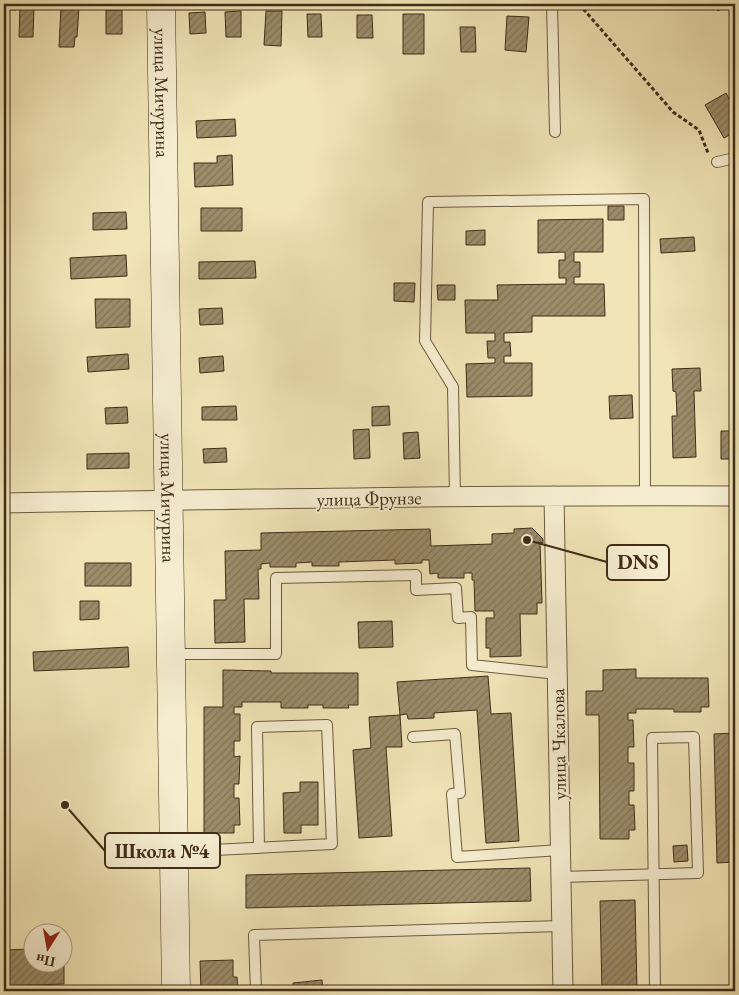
<svg xmlns="http://www.w3.org/2000/svg" width="739" height="995" font-family="'EB Garamond',serif">
	<style>
		.building { fill: url(#building-hatch); stroke: #402c18 }
		.lines { fill: none; stroke-linecap: round; stroke-linejoin: round }
		.lane-casing { stroke: #6c5a40; stroke-width: 12 }
		.street-casing { stroke: #6c5a40; stroke-width: 21 }
		.secondary-casing { stroke: #402c18; stroke-width: 29 }
		.path { stroke: #402c18; stroke-width: 3; stroke-dasharray: 4 2.5; stroke-linecap: butt }
		.lane { stroke: #f6edd0; stroke-width: 10 }
		.street { stroke: #f6edd0; stroke-width: 19 }
		.secondary { stroke: #f6edd0; stroke-width: 28 }
		.labels { text-anchor: middle; stroke-width: 4; stroke-linejoin: round; paint-order: stroke }
		.street-label { font-size: 19px; fill: #402c18; stroke: #f6edd0 }
		.leader { fill: none; stroke: #402c18; stroke-width: 2 }
		.callout-dot { fill: #402c18; stroke: #f6edd0; stroke-width: 2 }
		.callout { fill: #f6edd0; stroke: #402c18; stroke-width: 2 }
		.callout-label { font-size: 20px; text-anchor: middle; font-weight: bold; fill: #402c18 }
	</style>
	<defs>
		<pattern id="building-hatch" width="6" height="6" patternUnits="userSpaceOnUse" patternTransform="scale(1.25)"><rect width="6" height="6" fill="#9c8c6a"/><path d="M-1 1l2-2M0 6l6-6M5 7l2-2" fill="none" stroke="#817356"/></pattern>
	</defs>
	<rect width="100%" height="100%" fill="#f1e4b6"/>
	<filter id="stains"><feTurbulence type="fractalNoise" baseFrequency=".004" numOctaves="4"/><feColorMatrix values="0 0 0 0 .2 0 0 0 0 .09 0 0 0 0 .02 0 0 0 .5 -.17"/></filter>
	<radialGradient id="worn" r=".72"><stop offset=".6" stop-color="#630" stop-opacity="0"/><stop offset="1" stop-color="#630" stop-opacity=".3"/></radialGradient>
	<!-- building -->
	<path class="building" d="M5,4H17L16,10L5,9Z
		M713,4H728L718,11Z
		M20,6H34L33,37H19Z
		M61,7H79L77,37H75L74,47H59Z
		M106,10H122V34H106Z
		M241,11V37H226L225,12Z
		M266,11H282L281,46L264,45Z
		M205,12L206,33L190,34L189,13Z
		M307,14H321L322,37H308Z
		M403,14H424V54H403Z
		M357,15H372L373,38H357Z
		M507,16L529,17L526,52L505,50Z
		M460,27H475L476,52H461Z
		M726,93L735,110V132L724,138L705,105Z
		M235,119L236,136L197,138L196,121Z
		M232,155L233,185L195,187L194,163H217V156Z
		M608,206H624V220H608Z
		M201,208H242V231H201Z
		M126,212L127,229L93,230V213Z
		M603,219V252H574V262H580V277H574V284H604L605,316H532V332L504,333V342H510L511,356H504V363H532V396L467,397L466,364L495,363V358H488L487,341H495V333H466L465,300H498L497,285L566,284V278H559V260H565V252L538,253V220Z
		M485,230V245H466V231Z
		M694,237L695,251L661,253L660,239Z
		M126,255L127,276L71,279L70,258Z
		M255,261L256,278L199,279V262Z
		M394,283H415L414,302L394,301Z
		M437,285H455V300H438Z
		M95,299H130V327L96,328Z
		M222,308L223,324L200,325L199,309Z
		M128,354L129,369L88,372L87,357Z
		M223,356L224,371L200,373L199,358Z
		M700,368L701,391H694L696,457L673,458L672,416H677L676,392L673,391L672,369Z
		M632,395L633,418L610,419L609,396Z
		M236,406L237,420H202V407Z
		M389,406L390,425L372,426V407Z
		M127,407L128,423L106,424L105,408Z
		M369,429L370,458L354,459L353,430Z
		M721,431H735V459H721Z
		M418,432L420,458L404,459L403,433Z
		M226,448L227,462L204,463L203,449Z
		M129,453V468L87,469V454Z
		M532,528L543,539V543L540,542L542,603H537V614H520L521,656L490,657V648H486V618H494V611H475L474,580H472V573H464V578H438V573L430,574L429,560H422V563L395,564V560L339,562V566H312V562L296,563V567H270V563L261,564V569H258L259,599H244L245,642L215,643L214,600H226L225,551L261,550V533L430,529L431,546L492,544V534L514,533V529Z
		M85,563H131V586H85Z
		M80,601H99V619L80,620Z
		M392,621L393,647L359,648L358,622Z
		M128,647L129,667L34,671L33,652Z
		M636,669V678H708L709,707H701V712H674V709H636V713H628V720H633L634,747H628V763H634V791H629V805H634L635,830H629V839H600L599,715H586V691H603V670Z
		M223,670L271,671V673H358V705H348L349,708H323V705H308V708H281V702H242V707H234V714H240V741H234V757L240,756L239,784H234V798H239L240,825H234V833H204V707H223Z
		M488,676L491,714L511,713L519,841L486,843L477,710L434,713V718L408,719L407,714L400,715L397,682Z
		M400,715L402,747H386L392,836L359,838L353,750L371,748L369,717Z
		M735,733V862L717,863L714,734Z
		M300,782H318V825H301V833H284L283,793L300,792Z
		M687,845L688,861L674,862L673,846Z
		M530,868L531,901L246,908V875Z
		M635,900L637,991H602L600,901Z
		M62,948H64V984L4,986V950L32,949V962H62Z
		M233,960V977H237L238,991H201L200,961Z
		M322,980L323,991H293V983Z"/>
	<g class="lines">
		<defs>
			<path id="lane" d="M552,4L555,132
				M717,162L735,158
				M455,497L453,387L425,341L428,202L644,199L645,495
				M172,654H276V578L416,575V590L456,588L458,618L471,617L472,665L557,674
				M413,737L455,734L460,793L452,794L457,857L560,850
				M175,852L332,844L327,725L257,727L259,848
				M561,877L698,873L694,737L652,738L655,991
				M256,991L254,935L562,926"/>
			<path id="street" d="M554,496L563,991
				M4,503C247,499 491,495 735,496"/>
			<g id="secondary">
				<path id="s1" d="M161,4L176,991"/>
			</g>
		</defs>
		<!-- lane casing -->
		<use href="#lane" class="lane-casing"/>
		<!-- street casing -->
		<use href="#street" class="street-casing"/>
		<!-- secondary casing -->
		<use href="#secondary" class="secondary-casing"/>
		<!-- path -->
		<path class="path" d="M579,4L673,112L699,130L708,153"/>
		<!-- lane -->
		<use href="#lane" class="lane"/>
		<!-- street -->
		<use href="#street" class="street"/>
		<!-- secondary -->
		<use href="#secondary" class="secondary"/>
	</g>
	<g class="labels">
		<!-- street labels -->
		<g class="street-label">
			<text dy="7" stroke="none"><textPath href="#s1" startOffset="89">улица Мичурина</textPath></text>
			<text dy="7" stroke="none"><textPath href="#s1" startOffset="494">улица Мичурина</textPath></text>
			<text transform="translate(369 498) rotate(-1)" y="7">улица Фрунзе</text>
			<text transform="translate(558 744) rotate(-91)" y="7">улица Чкалова</text>
		</g>
	</g>
	<!-- callouts -->
	<path class="leader" d="M527 540L607 562M65 805L105 851"/>
	<g class="callout-dot">
		<circle cx="527" cy="540" r="5"/>
		<circle cx="65" cy="805" r="5"/>
	</g>
	<g class="callout">
		<rect x="607" y="545" width="62" height="35" rx="5"/>
		<rect x="105" y="833" width="115" height="35" rx="5"/>
	</g>
	<g class="callout-label">
		<text x="638" y="569">DNS</text>
		<text x="162" y="858">Школа №4</text>
	</g>
	<!-- margin -->
	<rect width="739" height="995" fill="none" stroke="#f1e4b6" stroke-width="20"/>
	<rect x="5" y="5" width="729" height="985" fill="none" stroke="#402c18" stroke-width="2.5"/>
	<rect x="10" y="10" width="719" height="975" fill="none" stroke="#402c18"/>
	<!-- north arrow -->
	<g transform="translate(48 948) rotate(191)"><circle r="24" fill="#f6edd0" stroke="#ada086"/>
	<path d="M0-4L9 19L0 12L-9 19Z" fill="#8f2418"/>
	<text y="-8" font-size="14" font-weight="bold" text-anchor="middle" fill="#402c18">Пн</text>
	</g>
	<rect width="100%" height="100%" filter="url(#stains)"/>
	<rect width="100%" height="100%" fill="url(#worn)"/>
</svg>
